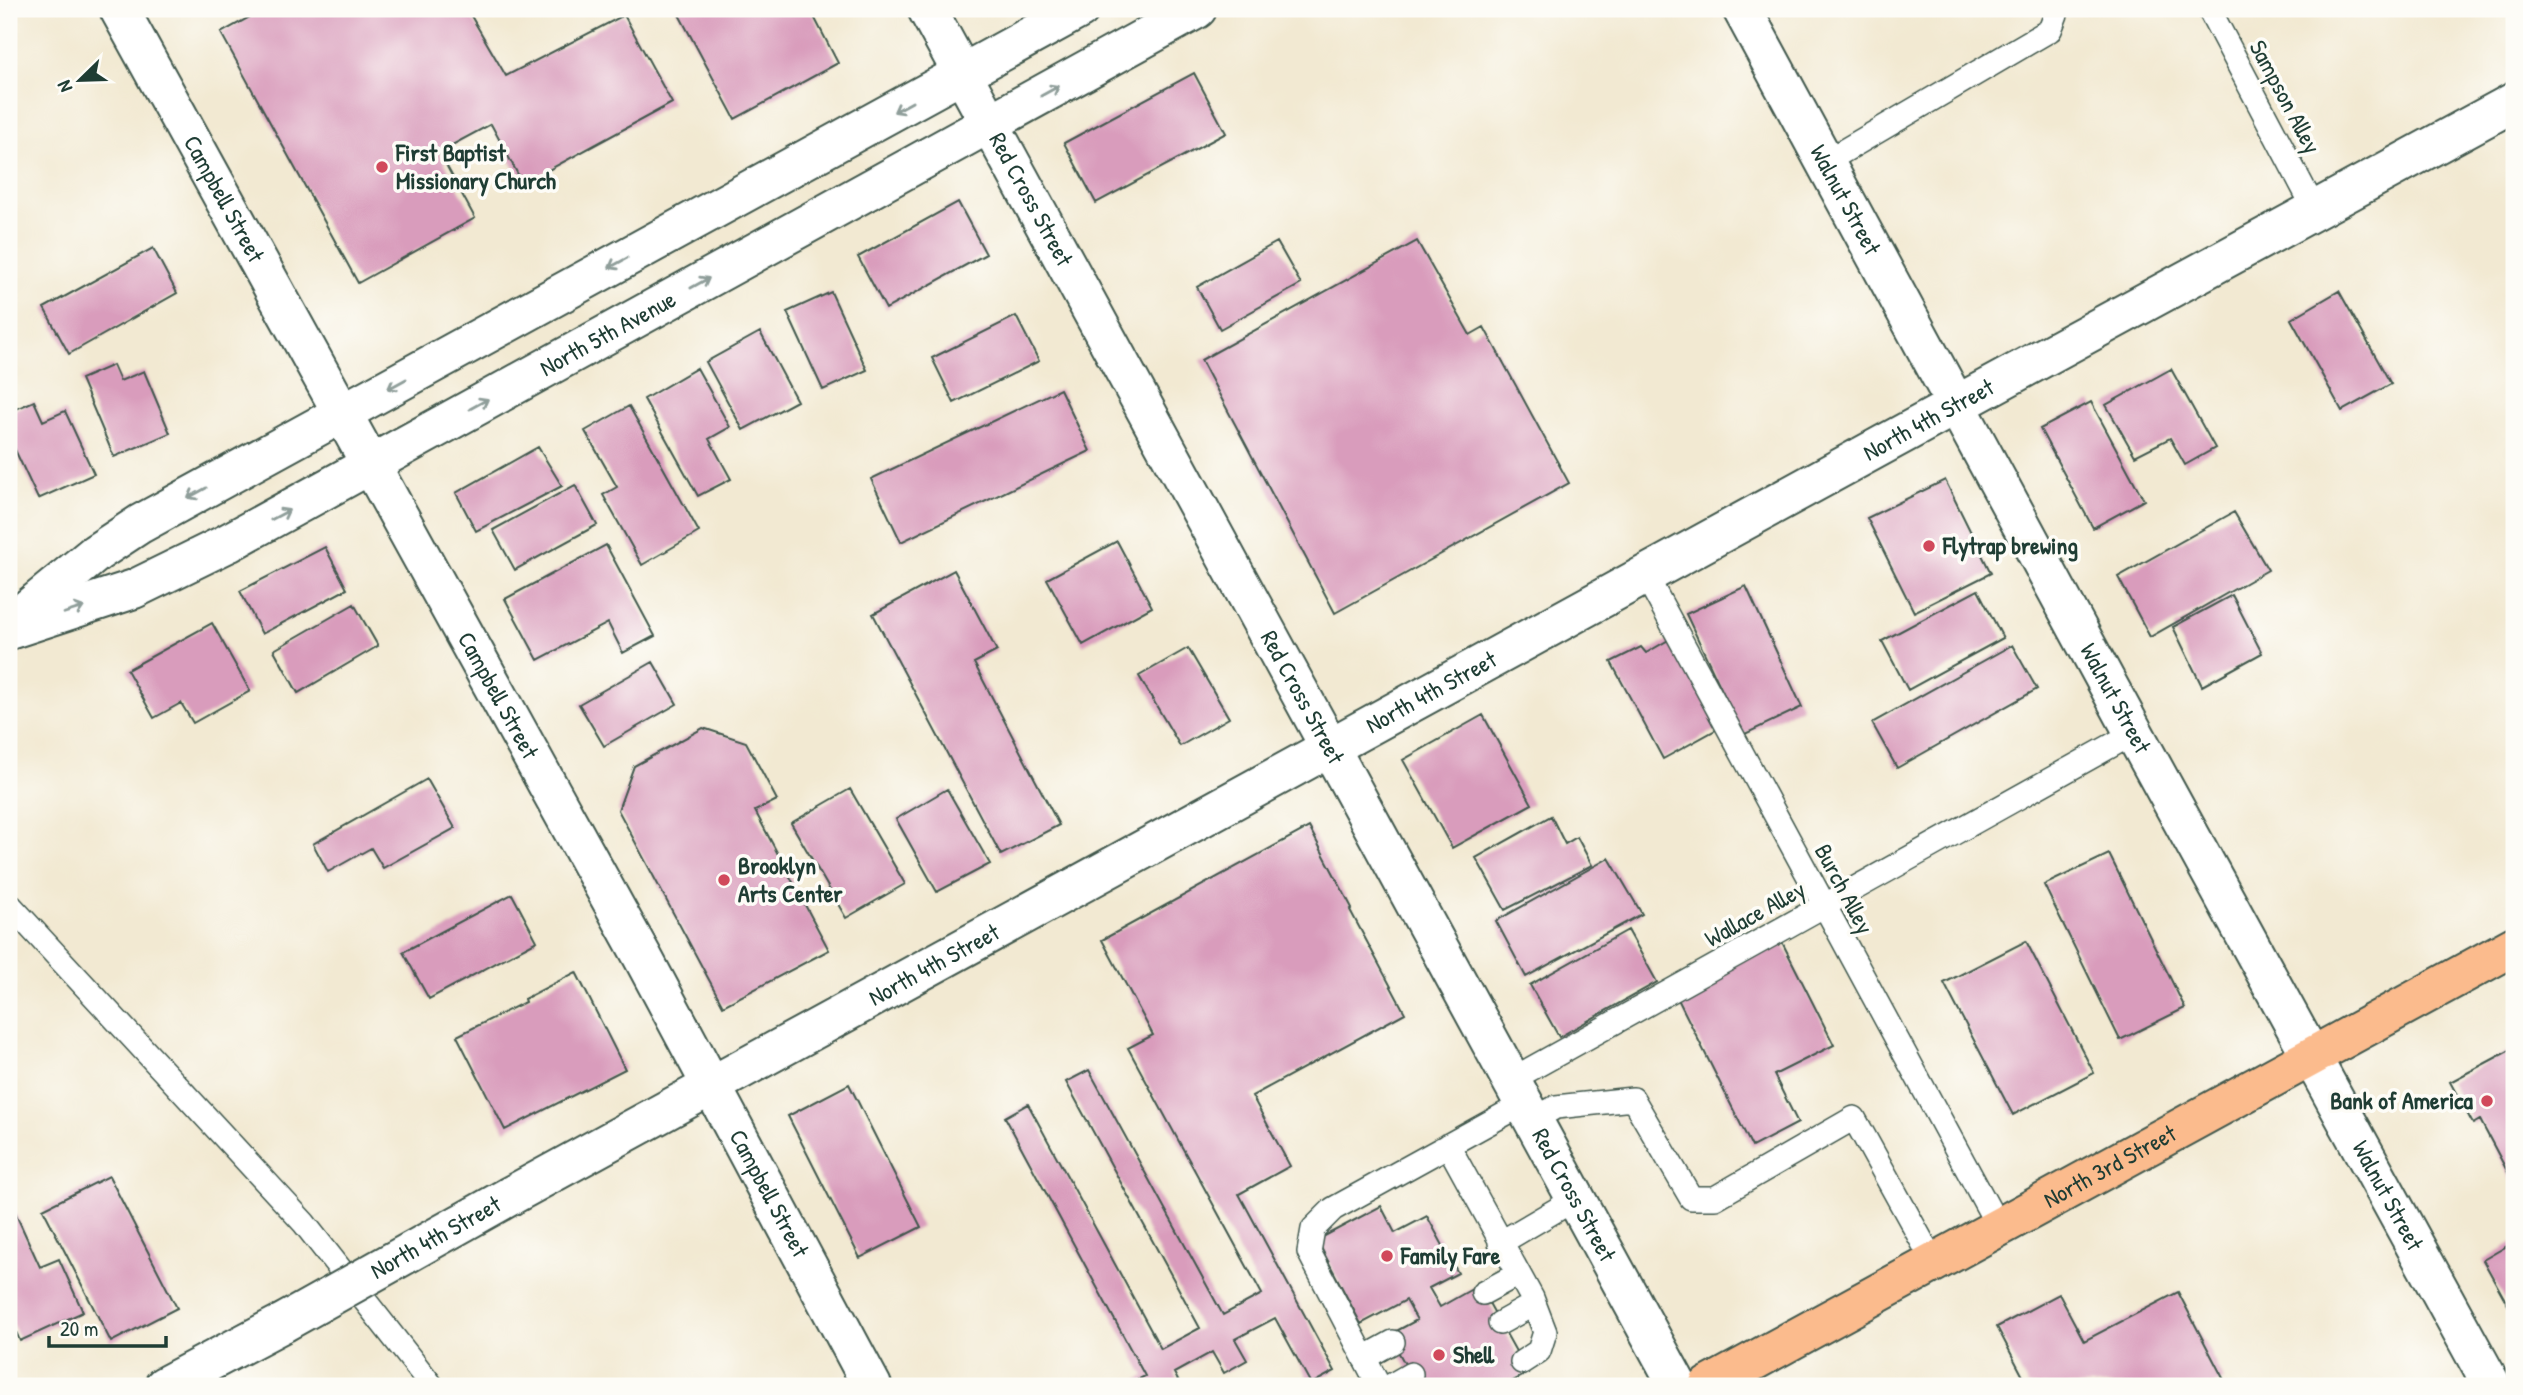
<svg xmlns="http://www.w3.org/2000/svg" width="2523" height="1395" font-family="'Patrick Hand',sans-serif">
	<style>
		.building { fill: #d99cbc }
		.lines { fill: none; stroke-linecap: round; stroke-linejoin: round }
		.service-casing { stroke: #3f574c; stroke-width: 26 }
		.minor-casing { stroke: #3f574c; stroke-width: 42 }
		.tertiary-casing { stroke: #3f574c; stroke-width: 42 }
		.primary-casing { stroke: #3f574c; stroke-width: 42 }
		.service { stroke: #fff; stroke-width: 23 }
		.minor { stroke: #fff; stroke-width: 38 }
		.tertiary { stroke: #fff; stroke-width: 38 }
		.primary { stroke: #fbbb8d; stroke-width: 38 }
		.minor-bridge-casing { stroke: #3f574c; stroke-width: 42; stroke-linecap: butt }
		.minor-bridge { stroke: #fff; stroke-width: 38 }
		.oneway { stroke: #8f9e9a }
		.poi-dot { fill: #d1495b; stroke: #fdfcf7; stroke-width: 2.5 }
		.labels { text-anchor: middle; stroke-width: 7; stroke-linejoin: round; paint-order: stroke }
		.street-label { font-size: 24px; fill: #1f3d34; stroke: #fdfcf7 }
		.poi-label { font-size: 24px; font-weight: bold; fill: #1f3d34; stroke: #fdfcf7; text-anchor: start }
	</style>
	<rect width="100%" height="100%" fill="#fdfcf7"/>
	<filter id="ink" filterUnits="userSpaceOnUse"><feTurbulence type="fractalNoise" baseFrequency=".0143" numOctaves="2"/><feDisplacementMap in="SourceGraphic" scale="14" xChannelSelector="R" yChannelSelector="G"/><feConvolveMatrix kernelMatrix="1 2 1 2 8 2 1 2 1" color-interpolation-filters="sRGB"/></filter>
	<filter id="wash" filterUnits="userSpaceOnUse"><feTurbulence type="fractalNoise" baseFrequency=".00686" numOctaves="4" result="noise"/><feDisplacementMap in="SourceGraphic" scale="28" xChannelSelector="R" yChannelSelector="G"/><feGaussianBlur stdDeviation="1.57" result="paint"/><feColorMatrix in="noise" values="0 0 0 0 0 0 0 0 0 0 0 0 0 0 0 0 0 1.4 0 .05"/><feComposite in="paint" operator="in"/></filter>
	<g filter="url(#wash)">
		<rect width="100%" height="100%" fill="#f2e9d2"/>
		<g id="blocks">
			<!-- building -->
			<path class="building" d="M264,9H467L506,76L624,15L672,103L523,184L491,124L439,152L475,218L358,283L221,33Z
				M676,9H810L838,63L735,119Z
				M1194,73L1226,133L1096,203L1064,143Z
				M958,202L986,254L886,309L858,257Z
				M1417,241L1470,335L1484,327L1569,483L1335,613L1201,360Z
				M1277,242L1301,284L1220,329L1197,287Z
				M153,248L177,293L69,354L44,308Z
				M2339,291L2391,384L2342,411L2291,319Z
				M831,292L867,370L823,390L787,312Z
				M1016,316L1039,361L954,403L932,358Z
				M760,332L797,401L743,430L706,362Z
				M113,365L120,381L144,371L170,433L114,457L81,379Z
				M697,368L730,427L709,439L731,479L698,496L644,399Z
				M2171,369L2215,448L2185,465L2170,438L2135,456L2106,405Z
				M1060,389L1090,451L901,542L871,479Z
				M34,401L43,421L65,411L94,474L38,499L9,437V412Z
				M2091,402L2144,500L2093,528L2040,429Z
				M629,406L699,532L642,565L603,495L617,487L585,431Z
				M538,447L562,486L476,531L456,493Z
				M1945,480L1991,573L1914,612L1867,518Z
				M575,485L597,525L515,570L493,530Z
				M2234,512L2268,570L2150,637L2118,577Z
				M1117,541L1152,607L1083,645L1047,579Z
				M606,545L655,636L623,653L608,623L538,660L505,599Z
				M325,547L347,589L262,634L240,591Z
				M954,570L997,651L974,663L1059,825L1001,855L873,614Z
				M1746,586L1802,707L1743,735L1686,614Z
				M1978,590L2003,638L1908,690L1882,641Z
				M2232,595L2262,653L2202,686L2173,627Z
				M354,604L378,646L298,693L274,650Z
				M212,623L250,691L193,723L181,703L154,718L127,670Z
				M1672,638L1719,728L1663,759L1611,662L1641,647L1646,653Z
				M2012,645L2037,689L1897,768L1872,723Z
				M1188,648L1229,718L1180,746L1139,676Z
				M653,662L677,704L604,746L579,704Z
				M1483,715L1532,804L1452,848L1403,760Z
				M703,728L746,742L777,800L755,811L829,950L723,1006L618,810L634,766Z
				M427,779L455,828L383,868L371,848L328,872L313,844Z
				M850,789L905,884L846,918L791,823Z
				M947,789L990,864L937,892L896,819Z
				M1551,816L1565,844L1577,837L1592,865L1505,910L1476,858Z
				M1309,827L1352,908L1350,910L1405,1013L1252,1096L1290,1166L1239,1194L1335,1371L1311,1384L1275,1318L1235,1339L1247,1360L1224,1373L1212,1352L1174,1373L1181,1386H1126L1145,1376L1005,1117L1028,1104L1161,1349L1200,1328L1066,1082L1089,1070L1223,1315L1262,1294L1128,1048L1153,1035L1102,940Z
				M2109,854L2185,1008L2120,1040L2044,885Z
				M1609,858L1642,914L1526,977L1496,921Z
				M512,894L537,941L429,999L403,952Z
				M1628,930L1657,982L1559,1037L1530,985Z
				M1781,940L1834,1045L1774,1075L1798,1123L1752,1147L1675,993Z
				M2026,941L2094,1073L2013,1115L1944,983Z
				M576,972L625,1069L505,1130L457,1036L525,1002L524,999Z
				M2514,1048V1184L2480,1120L2473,1124L2450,1082Z
				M849,1084L921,1227L860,1258L788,1116Z
				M109,1176L177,1308L111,1342L43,1209Z
				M9,1199L40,1267L59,1259L83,1312L20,1341L9,1316Z
				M1381,1206L1395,1233L1427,1216L1458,1273L1429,1288L1440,1307L1479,1285L1528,1373L1504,1386H1417L1389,1335L1417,1320L1406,1300L1361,1324L1317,1240Z
				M2514,1242V1316L2483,1260Z
				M2178,1292L2224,1380L2211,1386H2028L1997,1327L2059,1294L2084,1341Z"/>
		</g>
	</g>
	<g filter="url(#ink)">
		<use href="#blocks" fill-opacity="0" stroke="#3f574c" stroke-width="2"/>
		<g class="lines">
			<defs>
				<path id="service" d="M2209,9L2315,210
					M1825,162L2050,30L2058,9
					M1645,574L1999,1228
					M9,904L304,1223L432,1386
					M1511,1080L2134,733
					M1532,1120L1556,1107L1633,1099L1691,1198H1715L1854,1118L1934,1263
					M1448,1145L1532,1298L1545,1332L1539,1351L1522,1362
					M1500,1243L1575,1199
					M1483,1293L1518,1274
					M1500,1323L1534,1304
					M1364,1358L1393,1342
					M1379,1386L1309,1252L1313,1229L1333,1209L1523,1104
					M1390,1386L1411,1374"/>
				<g id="minor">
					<path id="s1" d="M119,9L642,956L872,1386"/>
					<path id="s2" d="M1742,9L2134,733L2492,1386"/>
					<path id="s3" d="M510,1196C1179,833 1844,463 2514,102"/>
					<path d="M164,1386L283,1323"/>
				</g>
				<g id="tertiary">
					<path id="s4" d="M927,9L1678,1386"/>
					<path d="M12,622L96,553L140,524L1080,9"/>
					<path id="s5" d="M9,630L134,589L228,543L1197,9"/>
				</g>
				<g id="primary">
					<path id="s6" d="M1708,1386L2514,946"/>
				</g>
			</defs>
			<!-- service casing -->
			<use href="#service" class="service-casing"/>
			<!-- minor casing -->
			<use href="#minor" class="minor-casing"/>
			<!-- tertiary casing -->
			<use href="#tertiary" class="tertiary-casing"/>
			<!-- primary casing -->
			<use href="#primary" class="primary-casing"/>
			<!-- service -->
			<use href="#service" class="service"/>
			<!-- minor -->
			<use href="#minor" class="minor"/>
			<!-- tertiary -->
			<use href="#tertiary" class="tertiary"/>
			<!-- primary -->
			<use href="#primary" class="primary"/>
			<defs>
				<g id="minor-bridge">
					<path id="s7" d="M283,1323L510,1196"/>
				</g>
			</defs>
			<!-- minor-bridge casing -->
			<use href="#minor-bridge" class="minor-bridge-casing"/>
			<!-- minor-bridge -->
			<use href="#minor-bridge" class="minor-bridge"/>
		</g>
		<!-- one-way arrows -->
		<defs><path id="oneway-shaft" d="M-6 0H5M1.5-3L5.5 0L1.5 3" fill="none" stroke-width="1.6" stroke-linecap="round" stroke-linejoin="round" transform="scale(1.75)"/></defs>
		<g class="oneway">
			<use href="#oneway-shaft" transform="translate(1050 91) rotate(-29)"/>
			<use href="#oneway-shaft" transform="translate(903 107) rotate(151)"/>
			<use href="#oneway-shaft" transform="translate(618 263) rotate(151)"/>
			<use href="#oneway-shaft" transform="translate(700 283) rotate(-29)"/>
			<use href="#oneway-shaft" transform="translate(397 384) rotate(151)"/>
			<use href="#oneway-shaft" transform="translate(479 404) rotate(-29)"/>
			<use href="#oneway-shaft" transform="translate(197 493) rotate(151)"/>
			<use href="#oneway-shaft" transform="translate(280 515) rotate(-28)"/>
			<use href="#oneway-shaft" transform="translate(74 610) rotate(-18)"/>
		</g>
	</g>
	<!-- markers -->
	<g class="poi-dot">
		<circle cx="382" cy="167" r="7"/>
		<circle cx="1929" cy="546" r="7"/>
		<circle cx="724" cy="880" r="7"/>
		<circle cx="2487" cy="1101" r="7"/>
		<circle cx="1387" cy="1256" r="7"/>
		<circle cx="1439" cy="1355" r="7"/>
	</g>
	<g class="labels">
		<!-- street labels -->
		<g class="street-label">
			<text transform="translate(2285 97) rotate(62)" y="8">Sampson Alley</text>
			<text dy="8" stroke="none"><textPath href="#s1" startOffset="217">Campbell Street</textPath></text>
			<text dy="8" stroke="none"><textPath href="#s4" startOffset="217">Red Cross Street</textPath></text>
			<text dy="8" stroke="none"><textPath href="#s2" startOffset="217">Walnut Street</textPath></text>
			<text dy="8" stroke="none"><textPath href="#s5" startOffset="670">North 5th Avenue</textPath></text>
			<text dy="8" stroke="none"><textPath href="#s3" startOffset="1617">North 4th Street</textPath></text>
			<text dy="8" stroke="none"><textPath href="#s3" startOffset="1050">North 4th Street</textPath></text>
			<text dy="8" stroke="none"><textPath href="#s1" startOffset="784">Campbell Street</textPath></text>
			<text dy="8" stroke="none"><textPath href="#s4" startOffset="784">Red Cross Street</textPath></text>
			<text dy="8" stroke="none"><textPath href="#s2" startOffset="784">Walnut Street</textPath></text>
			<text transform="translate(1844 889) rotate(62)" y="8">Burch Alley</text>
			<text transform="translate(1755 914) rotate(-29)" y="8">Wallace Alley</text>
			<text dy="8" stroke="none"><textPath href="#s3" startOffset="483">North 4th Street</textPath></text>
			<text dy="8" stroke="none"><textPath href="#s6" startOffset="458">North 3rd Street</textPath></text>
			<text dy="8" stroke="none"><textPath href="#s1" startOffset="1351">Campbell Street</textPath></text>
			<text dy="8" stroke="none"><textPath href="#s4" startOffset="1351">Red Cross Street</textPath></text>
			<text dy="8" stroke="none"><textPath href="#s2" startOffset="1351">Walnut Street</textPath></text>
			<text dy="8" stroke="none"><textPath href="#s7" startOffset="175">North 4th Street</textPath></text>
		</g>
		<!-- poi labels -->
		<g class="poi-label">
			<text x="396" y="161">First Baptist<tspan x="396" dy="28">Missionary Church</tspan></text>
			<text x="1943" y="554">Flytrap brewing</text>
			<text x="738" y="874">Brooklyn<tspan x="738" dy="28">Arts Center</tspan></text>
			<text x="2473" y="1109" text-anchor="end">Bank of America</text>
			<text x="1401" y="1264">Family Fare</text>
			<text x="1453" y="1363">Shell</text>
		</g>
	</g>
	<!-- margin -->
	<rect width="2523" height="1395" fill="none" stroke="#fdfcf7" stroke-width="35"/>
	<!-- north arrow -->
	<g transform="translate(80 80) rotate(247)" stroke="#fdfcf7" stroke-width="5" paint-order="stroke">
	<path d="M0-5L12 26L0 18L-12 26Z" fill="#1f3d34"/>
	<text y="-10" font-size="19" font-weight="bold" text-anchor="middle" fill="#1f3d34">N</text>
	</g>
	<!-- scale -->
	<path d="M49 1336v10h117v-10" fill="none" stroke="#1f3d34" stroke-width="3.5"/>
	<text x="60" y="1336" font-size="21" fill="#1f3d34" stroke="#fdfcf7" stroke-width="5" paint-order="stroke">20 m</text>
</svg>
